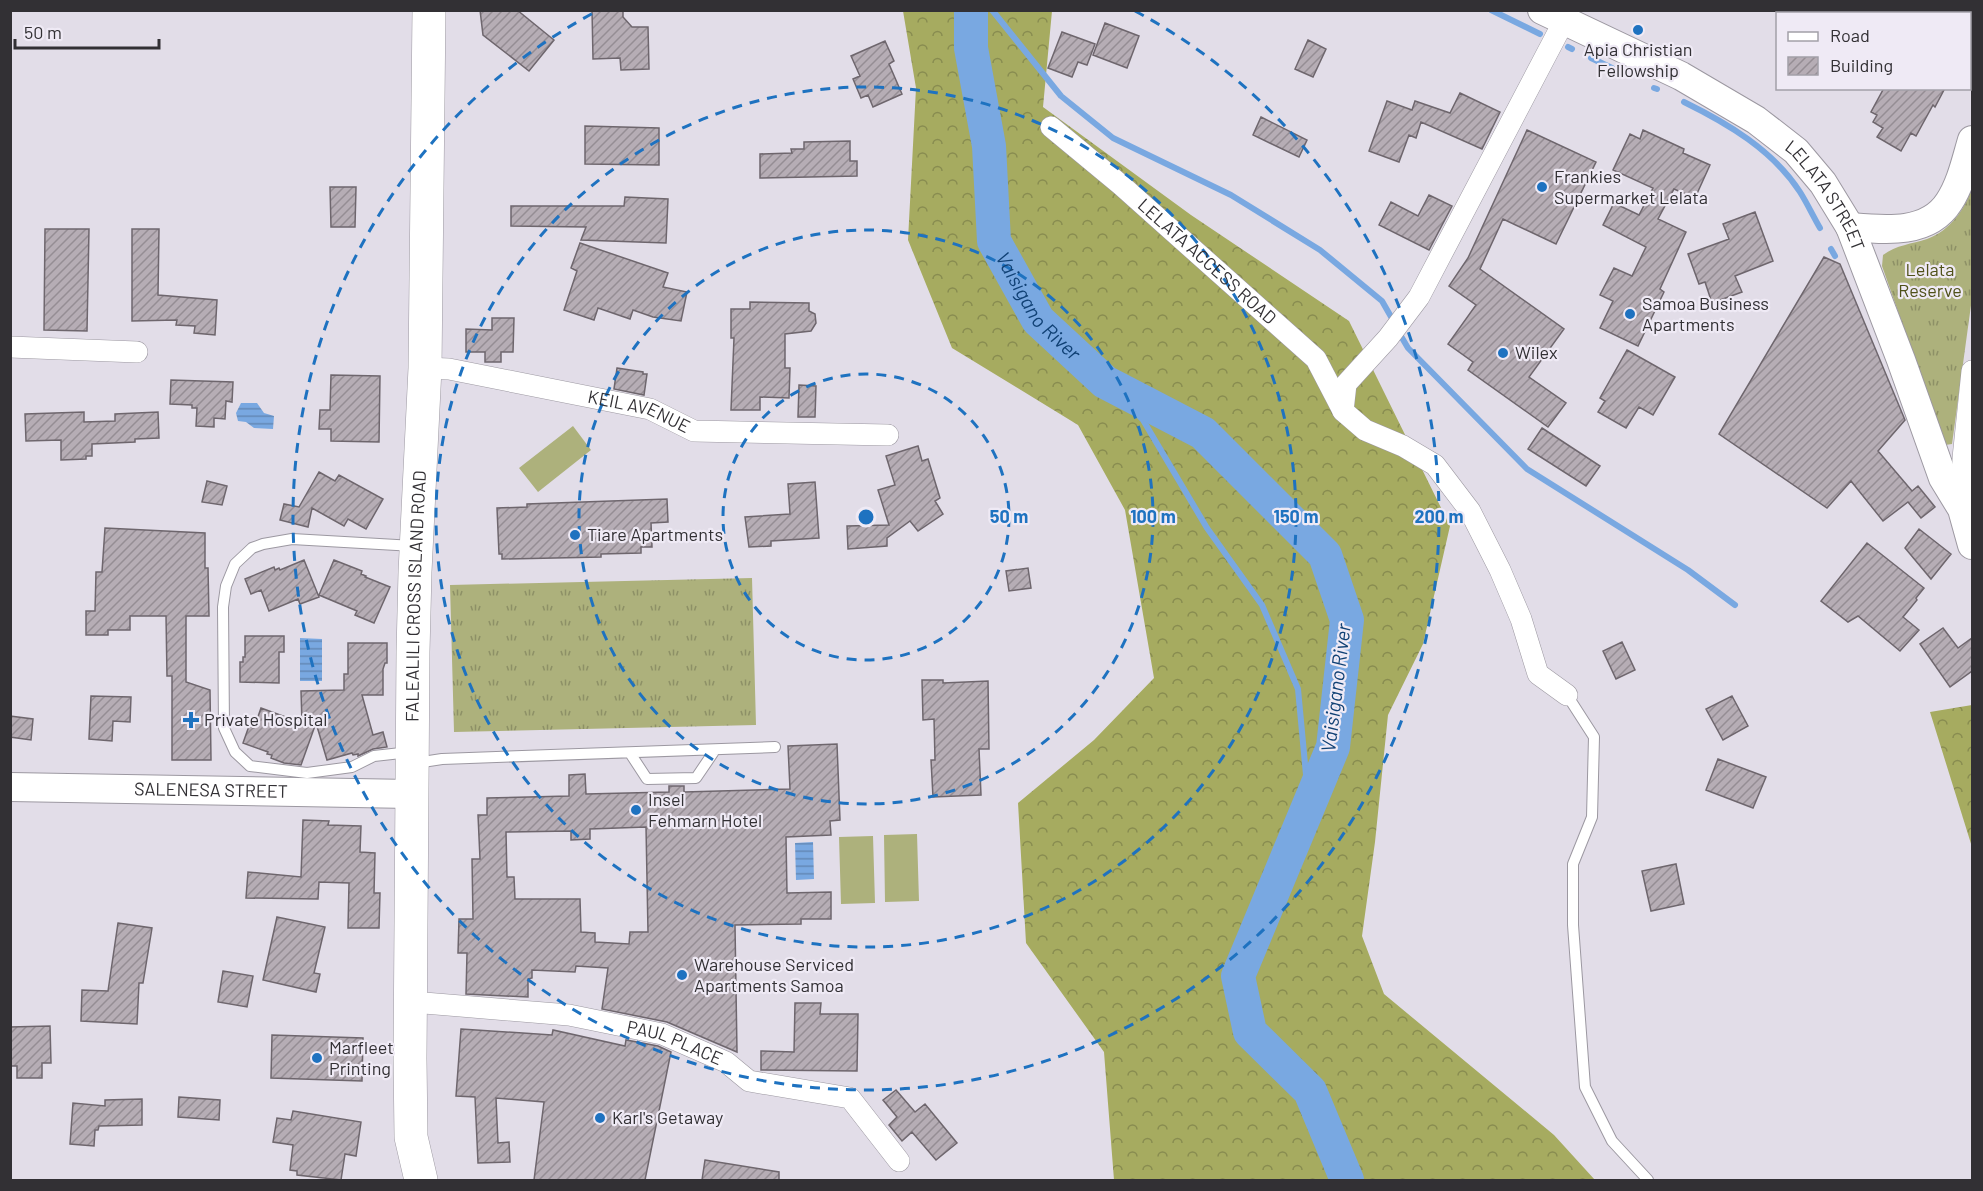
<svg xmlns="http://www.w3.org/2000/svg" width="1983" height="1191" font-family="Barlow,sans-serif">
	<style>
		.grass { fill: url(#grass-tufts) }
		.forest { fill: url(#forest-crowns) }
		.garden { fill: #adb17c }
		.water { fill: url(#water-rules) }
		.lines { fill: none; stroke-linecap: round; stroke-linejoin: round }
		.stream { stroke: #79a8e1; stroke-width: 6 }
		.river { stroke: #79a8e1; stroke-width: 34 }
		.building { fill: url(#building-hatch); stroke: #6e666d; stroke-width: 1.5; fill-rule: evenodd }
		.lane-casing { stroke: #9c98a1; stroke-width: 12 }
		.street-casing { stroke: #9c98a1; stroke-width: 22 }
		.secondary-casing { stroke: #9c98a1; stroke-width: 30 }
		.primary-casing { stroke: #9c98a1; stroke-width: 34 }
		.lane { stroke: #fff; stroke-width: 10 }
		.street { stroke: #fff; stroke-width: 21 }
		.secondary { stroke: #fff; stroke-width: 28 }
		.primary { stroke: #fff; stroke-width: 33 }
		.ring { fill: none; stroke: #1e72c0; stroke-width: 3; stroke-dasharray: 10 8 }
		.poi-dot { fill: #1e72c0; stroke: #efeaf5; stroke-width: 2 }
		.labels { text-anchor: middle; stroke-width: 4.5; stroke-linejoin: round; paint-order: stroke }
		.poi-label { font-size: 18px; fill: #323034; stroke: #efeaf5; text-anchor: start }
		.street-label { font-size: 18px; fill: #323034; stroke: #efeaf5 }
		.park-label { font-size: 18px; fill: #4f5119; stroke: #efeaf5 }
		.water-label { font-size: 20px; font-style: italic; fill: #104175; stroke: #efeaf5 }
		.centre { fill: #1e72c0; stroke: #efeaf5; stroke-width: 3 }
		.ring-label { font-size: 18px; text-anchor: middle; font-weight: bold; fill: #1e72c0; stroke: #efeaf5; stroke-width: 4.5; stroke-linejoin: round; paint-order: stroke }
	</style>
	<defs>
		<pattern id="grass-tufts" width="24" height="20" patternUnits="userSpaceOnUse" patternTransform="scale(1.5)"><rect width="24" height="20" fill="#adb17c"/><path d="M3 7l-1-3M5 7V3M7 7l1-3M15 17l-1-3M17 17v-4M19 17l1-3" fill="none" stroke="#8d9066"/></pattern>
		<pattern id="forest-crowns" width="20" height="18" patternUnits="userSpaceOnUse" patternTransform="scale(1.5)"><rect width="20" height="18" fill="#a6ab60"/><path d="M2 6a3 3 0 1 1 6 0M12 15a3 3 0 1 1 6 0" fill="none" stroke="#888c50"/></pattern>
		<pattern id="water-rules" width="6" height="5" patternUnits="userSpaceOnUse" patternTransform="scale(1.5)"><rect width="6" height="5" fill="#79a8e1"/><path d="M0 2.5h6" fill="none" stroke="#6489b7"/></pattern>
		<pattern id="building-hatch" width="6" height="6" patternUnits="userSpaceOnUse" patternTransform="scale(1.5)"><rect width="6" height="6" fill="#b6adb5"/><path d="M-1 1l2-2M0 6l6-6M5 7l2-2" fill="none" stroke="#958d94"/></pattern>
	</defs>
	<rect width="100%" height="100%" fill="#e2dde8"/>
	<!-- grass -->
	<path class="grass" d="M1972,187V298L1952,444L1945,445L1882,266L1883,255C1896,245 1912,244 1927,239C1950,231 1966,208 1972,187Z
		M752,578L756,725L454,732L450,585Z"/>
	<!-- forest -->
	<path class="forest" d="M903,11H1052L1043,107L1191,215L1349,321L1450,526L1423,644L1388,715L1375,842L1362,936L1384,994L1554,1135L1595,1180H1114L1104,1052L1026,943L1018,803L1094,740L1154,678L1125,510L1078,425L952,348L908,240L916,88Z
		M1972,705V847L1930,712Z"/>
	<!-- garden -->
	<path class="garden" d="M573,426L591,450L538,492L519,468Z
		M917,834L919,901L885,902L884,835Z
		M873,836L875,903L841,904L839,837Z"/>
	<!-- water -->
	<path class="water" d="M241,403H257L264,413L274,416L273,429L254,428L246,422L238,421L236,413Z
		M300,638L322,639V681H300Z
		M813,842L814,879L796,880L795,843Z"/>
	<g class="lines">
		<!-- stream -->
		<path class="stream" d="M992,10L1061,96L1113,138L1231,195L1320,250L1382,301L1394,322
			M1491,10L1540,34
			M1568,47L1572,49
			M1591,58L1612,68
			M1654,88L1657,89
			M1684,102C1727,123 1773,150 1800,192C1807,203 1813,216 1820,228
			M1831,249L1835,256
			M1398,331L1408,348L1527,469L1688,570L1735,605
			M1105,382L1143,420L1207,528L1262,605L1298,689L1309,807"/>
		<!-- river -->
		<path class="river" id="s1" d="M971,10V48L989,146L994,241L1038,320L1105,382L1203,433L1325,555L1347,620L1333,747L1238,976L1250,1032L1310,1091L1347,1180"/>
	</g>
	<!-- building -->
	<path class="building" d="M480,10H517L554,40L529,71L483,35Z
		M592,10H623V17L632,27H648L649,69L621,70L620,58L593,59Z
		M1105,23L1139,36L1127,68L1093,55Z
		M1062,32L1095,44L1087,65L1078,62L1072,77L1048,68Z
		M1308,40L1326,49L1313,77L1295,69Z
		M885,41L894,61L889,64L902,94L873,107L868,95L861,98L853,79L860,76L851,56Z
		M1884,88H1945L1935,107L1933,105L1916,136L1911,133L1901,151L1877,137L1883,128L1873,122L1877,115L1871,112Z
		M1460,93L1500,112L1482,149L1421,122L1416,138L1409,135L1399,162L1369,151L1387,101L1412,110L1415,101L1450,113Z
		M1261,117L1307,140L1299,157L1253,135Z
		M585,126L659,128V165L585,164Z
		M1527,130L1596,162L1556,244L1503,219L1480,269L1564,329L1529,377L1566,403L1548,427L1468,370L1473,362L1448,344L1476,305L1449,286L1468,258Z
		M1643,130L1684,149L1683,153L1710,165L1695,198L1674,189L1658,219L1686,232L1660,289L1664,292L1638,346L1600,328L1613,301L1600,295L1614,268L1632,276L1646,247L1603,225L1614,203L1639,215L1653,188L1613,170L1630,134L1640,139Z
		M850,141V161H857V176L760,178V154L792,153L791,149H804V142Z
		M330,187H356L355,227H331Z
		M1429,195L1452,206L1429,250L1379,225L1391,202L1418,216Z
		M625,197L668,199L666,243L581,240L586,227L511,226V206H624Z
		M1755,212L1773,261L1735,276L1742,292L1712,303L1705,282L1699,284L1688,254L1729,239L1723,224Z
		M45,229H89L87,331L44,330Z
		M132,229H159L158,295L217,300L215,335L194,333L195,326L176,325L177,320L132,321Z
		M580,243L668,273L663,287L687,292L681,321L653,317L633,310L630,319L598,308L594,320L564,310L577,271L571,268Z
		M1824,257L1840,264L1905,420L1878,451L1912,491L1918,486L1935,507L1921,518L1908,502L1883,521L1851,481L1827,508L1719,434Z
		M750,302L809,303V311L815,314L816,323L811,331L785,334V368H790L789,398L760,397V410H731L734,338H731V309H750Z
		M492,318H514L513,352H501V362H485V352H466V329L492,330Z
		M1627,350L1675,377L1653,415L1639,407L1626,428L1598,412L1605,401L1600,398Z
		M617,368L643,372V374H647L644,395L614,389Z
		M331,375L380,376L379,442L331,441V429H319L320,410H330Z
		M171,380L233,382L232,402L226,401L225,419L214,418V427L196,426L197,408H192V405L170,404Z
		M799,385L816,386L815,417H798Z
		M84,412V422L115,421V414L158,412L159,438L135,439V442L92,444V456H86V459L61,460V440L26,441L25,414Z
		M1542,428L1600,466L1586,486L1528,449Z
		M918,446L922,461L928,459L940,498L935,501L943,514L918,531L910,521L887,538V546L848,549L847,526L889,525L878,490L895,485L886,456Z
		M319,472L335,481L339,475L383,499L366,529L348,519L344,526L312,508L308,527L280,520L284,504L299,507Z
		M207,481L227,486L222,505L202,502Z
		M815,482L819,538L771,541V546L749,547L745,517L790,514L788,484Z
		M667,499L668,522L651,523L652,547H641V553L601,554V557L502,559V554H499L497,508L527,507V504Z
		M105,528L205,533V568H208L209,616H186V682L210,690L211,760H172V676H167L166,616H130V630H108V635H86V611H95L96,572H102Z
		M1919,529L1951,554L1931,579L1905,548Z
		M1867,543L1924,588L1916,598L1917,600L1903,617L1919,630L1900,651L1858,616L1848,622L1821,601Z
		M304,560L319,597L300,604L298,599L269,611L261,590L251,594L245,579L274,567L275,570L279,568L280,570Z
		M334,560L362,571L361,574L366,576L365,577L390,587L374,623L355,615L357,611L319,595Z
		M1028,568L1031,588L1009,591L1006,571Z
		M1943,628L1958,648L1972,638V671L1950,687L1920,644Z
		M245,636H284V652H279V683L240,682V662H243V657H245Z
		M1622,642L1635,670L1616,679L1603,651Z
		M348,643H387V663H385L383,669V695H362L373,735L383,732L387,747L373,749L358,756V754L353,755L352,753L327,760L316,723L301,765L284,763L271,758L272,755L267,754L268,752L243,743L249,726L254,728L261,708L302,723L301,691L344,690V674H348Z
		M922,680H943V683L988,681L989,749H979L981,795L933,797L931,760H935L934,719L923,720Z
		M91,696L131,697L130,722L113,721L112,741L89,739Z
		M1732,696L1748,726L1723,740L1706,709Z
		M10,716L33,719L31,740L10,737Z
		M837,744L840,820L830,821L831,835L786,837L787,893L831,892V919H801V924L735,925L737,1052L667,1022L602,1009L608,968L576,966L575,972L532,970V978L528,979V997L466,994L467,953H458L459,919H473L472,859H480L478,815H487V798L569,796V775L585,774L586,794L669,792V786H684V792L790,789L788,746ZM646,827L648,932H630L629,944L595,942V933L581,932L580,899H515L514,877H507L506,832L571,831V840L590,839V829Z
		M1718,759L1766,777L1753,808L1706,790Z
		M303,820L329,821L328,825L361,826L360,852L375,853L374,893H380L379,928H348L349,883L319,882L318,899L246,898L248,872L301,877Z
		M1676,864L1684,904L1651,911L1642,871Z
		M277,917L325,927L314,973L320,974L316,992L263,980Z
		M118,923L152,928L143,983H139L137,1024L81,1021L82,990L108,991Z
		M223,971L253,976L247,1007L218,1002Z
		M795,1003H821L820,1014H858L857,1071L761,1070V1051L794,1052Z
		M50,1026L51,1063H42V1078H17V1066H10V1027Z
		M461,1029L552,1035L553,1030L625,1046L626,1040L658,1046L671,1052L645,1180H534L544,1102L496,1098L498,1143L509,1142L510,1162L478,1163L475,1097L456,1096Z
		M272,1035L363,1038L362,1081L271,1078Z
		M896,1090L915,1112L925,1104L957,1143L936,1160L912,1132L902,1141L889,1125L897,1117L883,1100Z
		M179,1097L220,1100L219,1120L178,1117Z
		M142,1099V1125L99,1126L98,1130H95L94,1146L70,1144L73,1103L105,1106V1100Z
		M293,1111L361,1122L356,1156L345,1154L341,1180L297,1175V1171L290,1170L293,1145L273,1142L277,1118L291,1120Z
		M705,1160L779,1172V1180H702Z"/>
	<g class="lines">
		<defs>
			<path id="lane" d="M1567,695L1594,737L1592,817L1573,864V925L1585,1087L1612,1141L1648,1180
				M410,752L374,756L352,767L307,773L250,766L235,752L224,728L223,607L226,586L235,564L252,548L263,544L292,539L414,546
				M630,753L647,779L696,778L715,750
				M416,763L442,759L775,747"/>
			<g id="street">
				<path d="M1564,21L1419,297L1388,338L1346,384L1343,411L1365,430L1403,446L1435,465L1470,511L1500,570L1521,619L1538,674L1567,695"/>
				<path id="s2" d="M1051,127L1121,185L1316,359L1343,411"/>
				<path d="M10,347L137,352"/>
				<path id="s3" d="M425,368L449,369L650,409L694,431L888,435"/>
				<path d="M1962,509L1963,458L1972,371"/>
				<path id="s4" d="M412,1002L569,1015L662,1034L726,1062L749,1081L850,1098L899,1161"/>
			</g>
			<g id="secondary">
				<path id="s5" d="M1542,10L1681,76L1756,120L1796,151L1823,183L1850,227L1901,360L1943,478L1962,509L1972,545"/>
				<path d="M1850,227C1884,230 1928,235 1949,202C1961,184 1966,160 1972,140"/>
				<path id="s6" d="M10,787L411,794"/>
			</g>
			<g id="primary">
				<path id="s7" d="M421,1180L411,1137L410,1059L413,652L415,572L425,368L429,10"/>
			</g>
		</defs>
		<!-- lane casing -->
		<use href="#lane" class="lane-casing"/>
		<!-- street casing -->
		<use href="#street" class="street-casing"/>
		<!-- secondary casing -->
		<use href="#secondary" class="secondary-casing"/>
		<!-- primary casing -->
		<use href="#primary" class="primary-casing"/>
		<!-- lane -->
		<use href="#lane" class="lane"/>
		<!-- street -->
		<use href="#street" class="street"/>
		<!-- secondary -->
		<use href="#secondary" class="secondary"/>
		<!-- primary -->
		<use href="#primary" class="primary"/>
	</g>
	<!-- distance rings -->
	<g class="ring">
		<circle cx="866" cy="517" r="143"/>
		<circle cx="866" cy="517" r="287"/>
		<circle cx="866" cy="517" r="430"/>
		<path d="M1135 11A573 573 0 1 1 597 11"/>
	</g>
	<!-- markers -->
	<g class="poi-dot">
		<circle cx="1638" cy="30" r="6"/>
		<circle cx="1542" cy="187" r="6"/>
		<circle cx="1630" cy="314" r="6"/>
		<circle cx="1503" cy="353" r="6"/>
		<circle cx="575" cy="535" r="6"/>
		<path d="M188 711h6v6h6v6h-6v6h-6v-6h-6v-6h6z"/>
		<circle cx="636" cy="810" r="6"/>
		<circle cx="682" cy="975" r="6"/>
		<circle cx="317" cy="1058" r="6"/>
		<circle cx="600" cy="1118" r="6"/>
	</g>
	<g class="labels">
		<!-- poi labels -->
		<g class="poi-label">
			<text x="1638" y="56" text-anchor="middle">Apia Christian<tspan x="1638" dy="21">Fellowship</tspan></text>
			<text x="1554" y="183">Frankies<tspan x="1554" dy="21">Supermarket Lelata</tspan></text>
			<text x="1642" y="310">Samoa Business<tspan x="1642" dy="21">Apartments</tspan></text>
			<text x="1515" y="359">Wilex</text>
			<text x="587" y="541">Tiare Apartments</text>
			<text x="204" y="726">Private Hospital</text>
			<text x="648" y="806">Insel<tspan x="648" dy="21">Fehmarn Hotel</tspan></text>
			<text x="694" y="971">Warehouse Serviced<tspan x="694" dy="21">Apartments Samoa</tspan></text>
			<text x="329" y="1054">Marfleet<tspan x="329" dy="21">Printing</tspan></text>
			<text x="612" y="1124">Karl's Getaway</text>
		</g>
		<!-- street labels -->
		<g class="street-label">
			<text dy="6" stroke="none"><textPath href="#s5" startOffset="345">LELATA STREET</textPath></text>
			<text dy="6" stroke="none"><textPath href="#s2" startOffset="206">LELATA ACCESS ROAD</textPath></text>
			<text dy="6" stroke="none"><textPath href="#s3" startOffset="219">KEIL AVENUE</textPath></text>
			<text dy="6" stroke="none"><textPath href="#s7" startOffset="585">FALEALILI CROSS ISLAND ROAD</textPath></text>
			<text dy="6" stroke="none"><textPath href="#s6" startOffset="201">SALENESA STREET</textPath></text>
			<text dy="6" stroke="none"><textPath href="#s4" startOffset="267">PAUL PLACE</textPath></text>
		</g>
		<!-- park labels -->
		<g class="park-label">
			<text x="1930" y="276">Lelata<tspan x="1930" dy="21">Reserve</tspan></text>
		</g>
		<!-- water labels -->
		<g class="water-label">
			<text dy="7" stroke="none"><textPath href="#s1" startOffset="312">Vaisigano River</textPath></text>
			<text transform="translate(1336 688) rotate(-83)" y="7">Vaisigano River</text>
		</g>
	</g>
	<circle cx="866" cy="517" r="9" class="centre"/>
	<g class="ring-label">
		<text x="1009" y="523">50 m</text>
		<text x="1153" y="523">100 m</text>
		<text x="1296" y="523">150 m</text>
		<text x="1439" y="523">200 m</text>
	</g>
	<!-- border -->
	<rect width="1983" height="1191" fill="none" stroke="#323034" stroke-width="24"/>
	<!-- legend -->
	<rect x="1776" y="12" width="195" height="78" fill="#efeaf5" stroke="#a3a0a8" stroke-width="1.5"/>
	<rect x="1788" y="32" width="30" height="9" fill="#ffffff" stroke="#a3a0a8" stroke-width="1.5"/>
	<text x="1830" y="42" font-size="18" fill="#323034">Road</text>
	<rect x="1788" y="57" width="30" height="18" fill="url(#building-hatch)" stroke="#a3a0a8" stroke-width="1.5"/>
	<text x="1830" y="72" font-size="18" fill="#323034">Building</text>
	<!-- scale -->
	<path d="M15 39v9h144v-9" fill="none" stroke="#323034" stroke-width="3"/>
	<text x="24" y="39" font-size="18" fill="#323034" stroke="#efeaf5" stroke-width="4.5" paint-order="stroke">50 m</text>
</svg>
